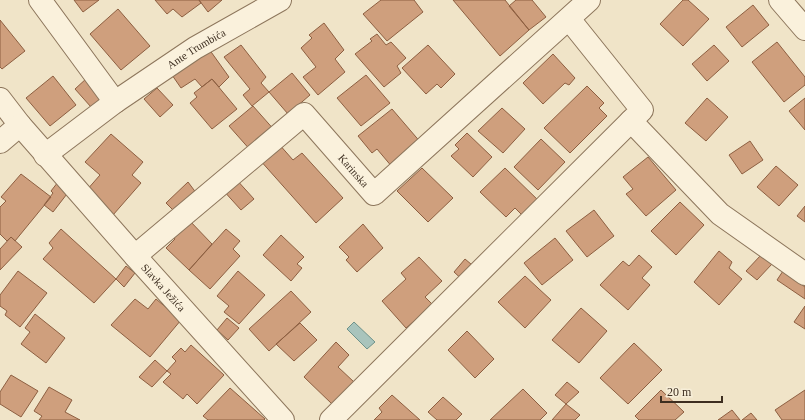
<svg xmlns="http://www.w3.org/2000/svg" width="805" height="420" font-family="Georgia,serif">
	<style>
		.water { fill: #a9c4bc; stroke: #6f938a }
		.building { fill: #cf9f7d; stroke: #8d5f41 }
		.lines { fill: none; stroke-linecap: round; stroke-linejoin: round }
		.street-casing { stroke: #8d765c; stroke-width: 24 }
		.street { stroke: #faf1dc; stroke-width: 22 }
		.labels { text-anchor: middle; stroke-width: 3; stroke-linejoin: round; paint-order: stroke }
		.street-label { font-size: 11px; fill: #3d2e20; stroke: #f7eed8 }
	</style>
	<rect width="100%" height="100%" fill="#f0e4c8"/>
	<!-- water -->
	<path class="water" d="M354,322L375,342L367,349L347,329Z"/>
	<!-- building -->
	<path class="building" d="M74,0H99L83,12Z
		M155,0H199L201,3L182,17L173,9L167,14Z
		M199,0H222L208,12Z
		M381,0H414L423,12L387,41L363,14Z
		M453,0H505L529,30L500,56Z
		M516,0H532L546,17L529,30L509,6Z
		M683,0H688L709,19L683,46L660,24Z
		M753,5L769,25L742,47L726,27Z
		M118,9L150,46L121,70L90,34Z
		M0,20L25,51L2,69L0,67Z
		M324,23L344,50L335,59L345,72L318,95L303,77L316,67L301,48L312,38L309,35Z
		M377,34L386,45L391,42L406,58L397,66L401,73L384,87L355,54L372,41L370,39Z
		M777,42L805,77V85L784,102L752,62Z
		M241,45L266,77L261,83L269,92L252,106L243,95L250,89L224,57Z
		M428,45L455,74L441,88L437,84L426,94L402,68Z
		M714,45L729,61L707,81L692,64Z
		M209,49L229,77L219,87L212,79L202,87L195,79L181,88L172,75Z
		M553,54L575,78L569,85L565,83L543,104L523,83Z
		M292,73L310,95L288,114L269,92Z
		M366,75L390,103L361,126L337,98Z
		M53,76L76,105L50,126L26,98Z
		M87,78L104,97L91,107L75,89Z
		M212,79L237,109L212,129L190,103L197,97L194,93Z
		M587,86L604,103L599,108L607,116L570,153L544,128Z
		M157,88L173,105L160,117L144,99Z
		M707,98L728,117L706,141L685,123Z
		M805,98V130L789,111Z
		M253,106L276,132L252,152L229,126Z
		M502,108L525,129L503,153L478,131Z
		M392,109L422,144L393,168L377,149L372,153L358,136Z
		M467,133L492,157L473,177L451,156L459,149L455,145Z
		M111,134L143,162L132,175L141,183L113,215L86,191L100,175L85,162Z
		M541,139L565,162L538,190L514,167Z
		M750,141L763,160L742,174L729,155Z
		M278,143L293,160L302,153L343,198L316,223L259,159Z
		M648,157L676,190L646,216L626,194L633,189L623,177Z
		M776,166L798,185L779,206L757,187Z
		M422,168L453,198L428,222L397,191Z
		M505,168L541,203L525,218L515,208L506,217L480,192Z
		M21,174L51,197L15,241L11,237L7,241L0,234V207L6,201L1,197Z
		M235,178L254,199L241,210L222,189Z
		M58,182L70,190L53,212L44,205L53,193L51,191Z
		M188,182L197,194L176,213L166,203Z
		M680,202L704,225L676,255L651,231Z
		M805,206V222L797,216Z
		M594,210L614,236L587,257L566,231Z
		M188,219L212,244L189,270L166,248L175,239L171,234Z
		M363,224L383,248L357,272L346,260L349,257L339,247Z
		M61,229L116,279L94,303L43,259L53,248L49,243Z
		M226,229L240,241L233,249L240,256L210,289L189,270Z
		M281,235L304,257L297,264L302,268L291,281L263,255Z
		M11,237L22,247L0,270V249Z
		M555,238L573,260L542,285L524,263Z
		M719,251L732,262L729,268L742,279L719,305L694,282Z
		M639,255L652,267L642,278L650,285L628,310L600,285L623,261L629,266Z
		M761,255L772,264L757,280L746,271Z
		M419,257L442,281L425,297L433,305L406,328L382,301L406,279L401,273Z
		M465,259L478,270L466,283L454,272Z
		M126,266L135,273L124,287L116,279Z
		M18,271L47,293L20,327L5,315L7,311L0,306V295Z
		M238,271L265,295L239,324L224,312L229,306L217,296Z
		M783,271L805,287V299L777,280Z
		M525,276L551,300L525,328L498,302Z
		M291,291L311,312L269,351L249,329Z
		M135,299L148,309L156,299L181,320L150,357L111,325Z
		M805,306V329L794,322Z
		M581,308L607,331L579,363L552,340Z
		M35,314L65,338L46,363L21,344L30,332L25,328Z
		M227,318L239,328L228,340L217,330Z
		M300,323L317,340L294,361L276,344Z
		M467,331L494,359L475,378L448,350Z
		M336,342L349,355L338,367L354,382L332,404L304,377Z
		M634,343L662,370L628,404L600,378Z
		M191,345L224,375L197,404L187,394L183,399L163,382L171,374L167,371L176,361L172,357L181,348L185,352Z
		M155,360L167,371L152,387L139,377Z
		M11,375L38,391L21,417L0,404V392Z
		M567,382L579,392L566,404L555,395Z
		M49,387L72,400L65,412L80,420H39L42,416L34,411Z
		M230,388L265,419L264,420H208L203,416Z
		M523,389L547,413L540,420H490Z
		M661,390L684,412L675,420H639L635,416Z
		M805,390V420H782L775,410Z
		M392,395L420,420H374L382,412L379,408Z
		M443,397L462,414L456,420H437L428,412Z
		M566,404L580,415L575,420H552Z
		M732,410L740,420H718Z
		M751,413L757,420H742Z"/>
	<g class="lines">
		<defs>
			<g id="street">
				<path d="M40,0L115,102"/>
				<path d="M780,0L805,29"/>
				<path d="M0,99L20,125"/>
				<path d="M631,121L720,214L805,274"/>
				<path id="s1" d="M0,142L20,125L135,256L283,420"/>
				<path id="s2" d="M45,155L115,102L195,48L280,0"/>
				<path id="s3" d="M135,256L304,114L374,194L589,0"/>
				<path d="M331,420L642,110L569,19"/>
			</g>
		</defs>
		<!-- street casing -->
		<use href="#street" class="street-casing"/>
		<!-- street -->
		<use href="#street" class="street"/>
	</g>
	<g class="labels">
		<!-- street labels -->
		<g class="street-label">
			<text dy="4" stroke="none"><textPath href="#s2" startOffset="185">Ante Trumbića</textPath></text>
			<text dy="4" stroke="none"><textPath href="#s3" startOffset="296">Karinska</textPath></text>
			<text dy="4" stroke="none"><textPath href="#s1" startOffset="243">Slavka Ježića</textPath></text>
		</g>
	</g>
	<!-- scale -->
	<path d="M661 396v6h61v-6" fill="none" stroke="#3d2e20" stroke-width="2"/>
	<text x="667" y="396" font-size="12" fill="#3d2e20" stroke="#f7eed8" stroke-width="3" paint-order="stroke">20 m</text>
</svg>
